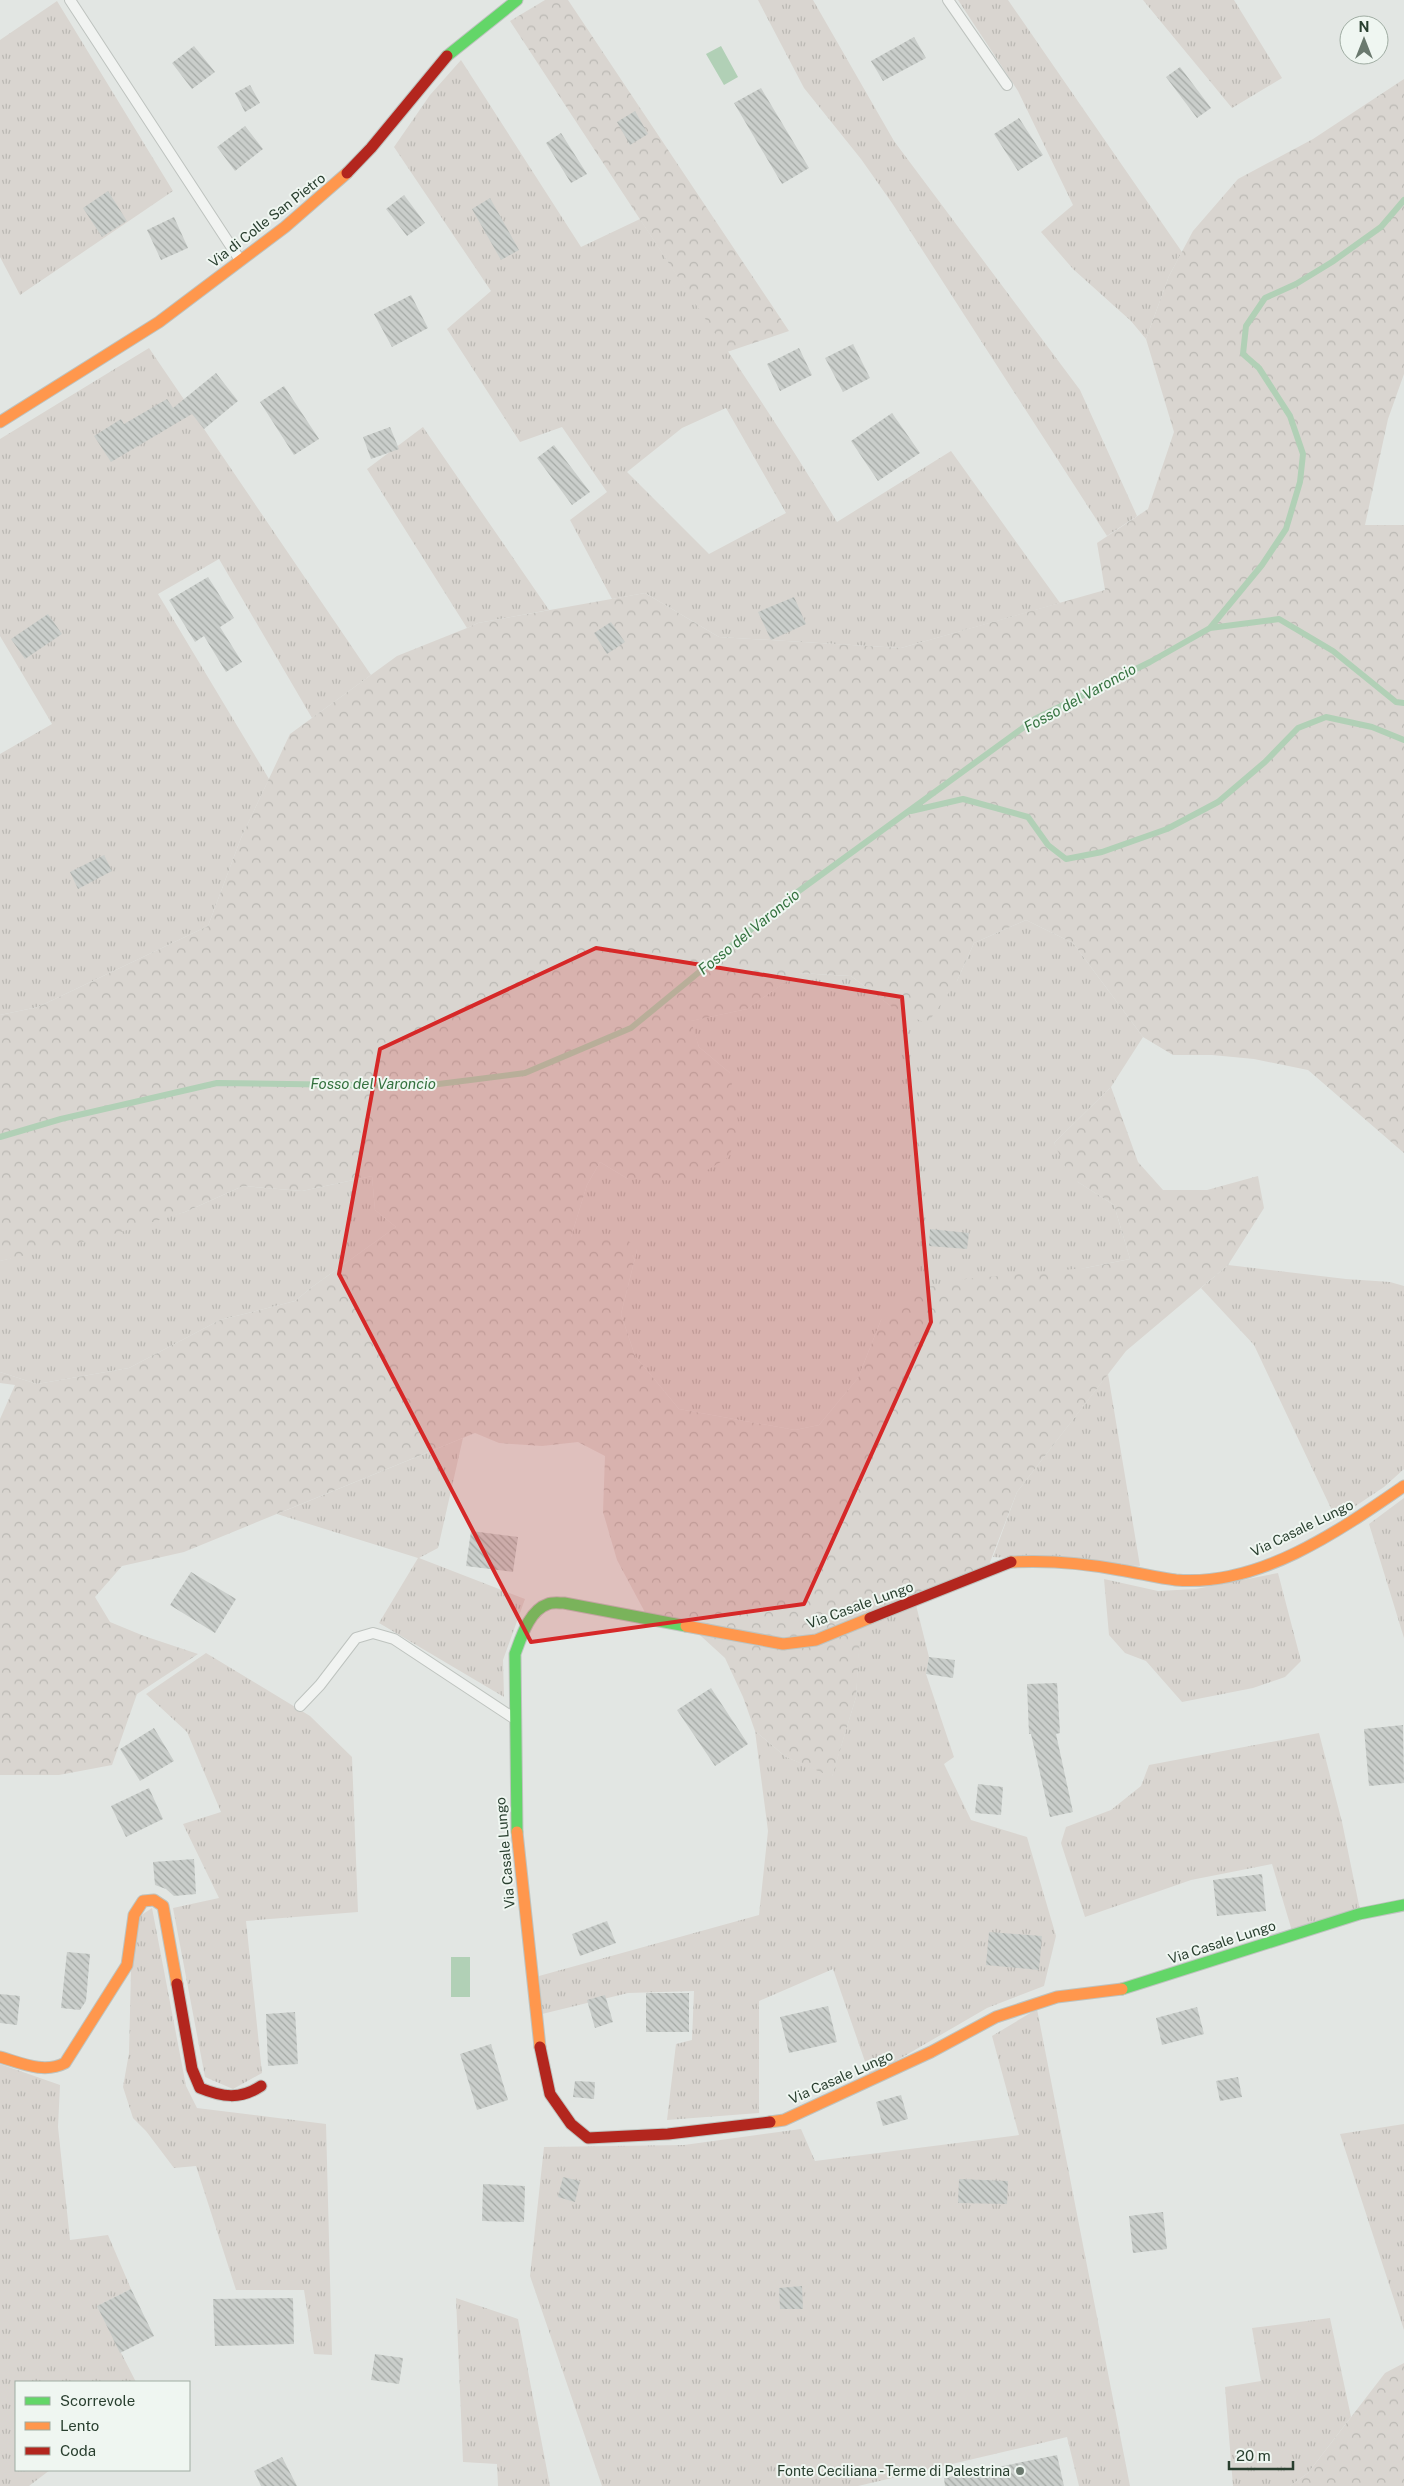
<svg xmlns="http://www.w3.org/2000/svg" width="1404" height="2486" font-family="'Public Sans',sans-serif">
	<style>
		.grass { fill: url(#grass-tufts); fill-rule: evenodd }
		.forest { fill: url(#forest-crowns) }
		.water { fill: #b1d0b6 }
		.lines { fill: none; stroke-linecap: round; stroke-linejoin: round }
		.stream { stroke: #b1d0b6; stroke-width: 6 }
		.building { fill: url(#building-back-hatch) }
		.lane-casing { stroke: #bec3bf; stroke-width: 12 }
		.fast-casing { stroke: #bec3bf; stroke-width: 13 }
		.slow-casing { stroke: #bec3bf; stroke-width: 13 }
		.jam-casing { stroke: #bec3bf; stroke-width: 13 }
		.lane { stroke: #f1f3f1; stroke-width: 10 }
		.fast { stroke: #63d668; stroke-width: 11 }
		.slow { stroke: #ff974d; stroke-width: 11 }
		.jam { stroke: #b3261e; stroke-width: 11 }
		.marked { fill: #d62828; fill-opacity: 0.2; stroke: #d62828; stroke-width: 4; stroke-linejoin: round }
		.poi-dot { fill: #6a796e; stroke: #eff6f1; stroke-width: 2 }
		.labels { text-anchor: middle; stroke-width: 4; stroke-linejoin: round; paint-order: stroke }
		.street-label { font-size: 14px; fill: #293f2f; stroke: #eff6f1 }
		.poi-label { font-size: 14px; fill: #293f2f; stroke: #eff6f1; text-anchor: end }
		.water-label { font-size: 15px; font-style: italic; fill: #34723f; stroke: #eff6f1 }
	</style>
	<defs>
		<pattern id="grass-tufts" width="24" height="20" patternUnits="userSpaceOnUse" patternTransform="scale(1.25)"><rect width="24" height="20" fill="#d9d5d0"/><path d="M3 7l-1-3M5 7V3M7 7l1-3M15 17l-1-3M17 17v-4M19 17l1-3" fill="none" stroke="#bab8b3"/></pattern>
		<pattern id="forest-crowns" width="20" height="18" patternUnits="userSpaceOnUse" patternTransform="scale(1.25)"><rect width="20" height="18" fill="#d9d5d0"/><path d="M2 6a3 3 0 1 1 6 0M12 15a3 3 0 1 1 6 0" fill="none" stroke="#bab8b3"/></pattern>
		<pattern id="building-back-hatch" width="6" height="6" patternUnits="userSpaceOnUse" patternTransform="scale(1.25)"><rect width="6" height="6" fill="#cacecb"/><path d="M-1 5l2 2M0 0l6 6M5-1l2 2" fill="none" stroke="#a4a9a5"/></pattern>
	</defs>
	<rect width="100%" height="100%" fill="#e2e6e3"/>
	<!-- grass -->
	<path class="grass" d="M758,0H813L894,141L1080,390L1137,516L1107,536L892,203L861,159L804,88Z
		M958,0H1008L1182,252L1169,276L1146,339L1131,321L1073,269L1041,232L1073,205L1018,91Z
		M1143,0H1234L1282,78L1232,108Z
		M57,1L173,191L20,295L0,257V40Z
		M461,60L581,247L640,219C706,320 775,418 837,522L951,451L1060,603L901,648L719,637L645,593L612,599L570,520L607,492L562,427L520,442L447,329L491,291L394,147L430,95ZM726,408L786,513L709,554L627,472L682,428Z
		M149,348L371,675L312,718L219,559L158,594L269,779L241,838L208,926L38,1007L0,1015V754L52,724L0,636V439Z
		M423,427L549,610L478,623L467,628L367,469Z
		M1026,920L1073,943L1143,1037L1111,1087L1054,1143L1078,1182L1114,1205L1130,1259L1085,1268L881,1320L858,1378L819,1425L795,1430L679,1409L635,1356L621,1314L637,1250L571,1237L587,1185L600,1162L628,1179L730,1073L699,1047L690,1021L747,1009L798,973L851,976L892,1007L957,981L974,943Z
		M372,1176L375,1210L396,1227L312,1287L295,1301L220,1320L129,1368L37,1384L0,1372V1261L185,1212L243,1186L302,1191Z
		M1228,1265L1346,1279L1390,1282L1404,1286V1469L1384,1487L1336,1519L1254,1345L1201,1288Z
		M1108,1374L1140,1566L993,1557L1017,1492Z
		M463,1438L438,1548L419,1558L525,1599L503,1660L504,1697L379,1623L418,1558L277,1514Z
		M1404,1498V1638L1369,1524Z
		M1278,1573L1301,1661L1285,1677L1253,1688L1182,1702L1146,1661L1125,1653L1109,1635L1104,1579L1158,1591L1196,1589Z
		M915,1601L929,1657L926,1674L954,1757L944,1764L971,1820L1027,1837L1056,1936L1044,1986L987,2008L870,2076L833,1969L759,2001V2113L667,2120L676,2044L692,2040L694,1991L628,1993L542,2014L539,1976L759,1915L768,1831L755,1731L786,1757L832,1776L856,1697L860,1622Z
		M206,1653L310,1716L352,1757L358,1912L246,1921L262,2073L233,2089L205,2077L173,1908L219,1898L183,1824L221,1812L187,1732L146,1694Z
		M1319,1733L1342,1822L1360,1910L1292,1931L1272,1864L1191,1880L1085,1917L1061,1843L1066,1827L1111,1810L1141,1786L1149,1765Z
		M152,1908L186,2086L197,2108L326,2124L332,2355L314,2354L304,2290H236L196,2166L174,2168L146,2131L133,2118L123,2087L129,2053L131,1971L140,1916Z
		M1037,2009L1130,2486H1079L1067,2437L858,2486H602L530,2276L544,2147L684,2145L801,2129L815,2161L1019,2135L992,2036Z
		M0,2064L60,2085L58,2127L70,2240L108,2235L131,2289L97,2306L136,2382H16V2470H50L29,2486H0Z
		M1404,2124V2330L1340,2134Z
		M456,2298L518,2319L550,2486H498L497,2464L463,2462Z
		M1330,2318L1351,2417L1308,2473L1290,2486H1233L1225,2387L1261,2381L1252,2328Z"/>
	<!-- forest -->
	<path class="forest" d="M545,0H568L789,331L727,352L510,21Z
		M1404,79V374L1388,419L1365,525H1404V1153L1308,1070L1254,1059L1212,1055H1173L1143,1037L1073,943L1026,920L974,943L957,981L927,1024L892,1007L851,976L799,973L747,1009L691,1021L699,1047L730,1073L739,1128L729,1157L689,1181L628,1179L600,1162L587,1185L571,1237L624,1236L637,1250L621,1314L635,1356L679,1409L795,1430L819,1425L858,1378L881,1320L914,1290L965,1279L1085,1268L1130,1259L1114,1205L1070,1177L1054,1143L1111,1087L1138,1162L1163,1190H1207L1258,1176L1264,1208L1228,1265L1126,1351L1017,1492L987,1570L861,1622L856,1697L832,1777L786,1757L755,1731L743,1697L725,1658L691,1627L648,1618L617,1560L603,1512L605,1456L578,1442L542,1446L499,1443L475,1433L184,1552L122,1566L95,1597L110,1622L144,1636L198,1654L137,1694L112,1765L59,1775H0V1419L15,1385L0,1383V1372L37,1384L129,1368L220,1320L295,1301L312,1287L396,1227L375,1210L372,1176L302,1191L243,1186L185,1212L108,1236L0,1261V1015L38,1007L208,926L241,838L290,734L397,656L467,628L478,623L645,593L719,637L901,648L1105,590L1097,543L1148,509L1174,432L1146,339L1169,276L1193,231L1238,179L1313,139Z
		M1404,2363V2486H1290L1308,2473L1385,2373Z"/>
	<!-- water -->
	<path class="water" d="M721,46L738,77L724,85L706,54Z
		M451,1957H470V1997H451Z"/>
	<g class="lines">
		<!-- stream -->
		<path class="stream" d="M1210,628L1262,565L1286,529L1300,482L1303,454L1290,416L1259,368L1243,354L1246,326L1265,298L1296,284L1332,262L1381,227L1404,200
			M911,811L963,799L1028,817L1048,845L1066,859L1102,852L1167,829L1218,802L1265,762L1298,728L1326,717L1372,727L1404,740
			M0,1137L61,1119L217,1083L423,1086L525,1073L631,1028L792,896L1035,719L1150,662L1210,628L1279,619L1333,651L1396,702L1404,703"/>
	</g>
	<!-- building -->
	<path class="building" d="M914,37L926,58L883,81L871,61Z
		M194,46L215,72L192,89L172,63Z
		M1180,67L1211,108L1197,118L1166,77Z
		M250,85L260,103L245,112L235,93Z
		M761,88L809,168L782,184L734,103Z
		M635,111L648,134L630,145L617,122Z
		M1019,118L1043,155L1018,171L994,134Z
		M245,126L263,149L235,171L217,147Z
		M561,133L587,174L571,183L546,143Z
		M108,191L127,221L102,237L83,208Z
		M404,195L425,223L407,236L386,209Z
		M490,198L519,250L501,260L472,209Z
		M174,217L188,248L161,260L147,230Z
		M411,295L428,328L392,347L374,314Z
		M853,344L870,378L843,392L825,358Z
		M799,348L812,375L780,391L767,364Z
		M216,373L238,401L204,429L192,414L111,462L94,436L121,419L124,424L167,399L173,408Z
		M284,386L319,439L294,455L260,402Z
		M892,413L920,453L878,481L851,441Z
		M390,427L399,449L371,459L363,437Z
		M554,445L590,492L572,505L537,458Z
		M208,577L234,618L220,627L242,662L226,672L204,636L195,642L169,600Z
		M794,597L806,624L771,640L758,612Z
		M48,614L62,634L25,659L11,639Z
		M611,622L625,642L607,654L594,633Z
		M104,855L112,871L78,889L70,872Z
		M930,1229L969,1233L967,1249L929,1246Z
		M471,1531L518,1537L513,1572L466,1566Z
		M191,1572L236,1599L215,1633L170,1605Z
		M929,1657L955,1660L953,1678L926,1674Z
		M1057,1683L1060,1733L1056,1734L1073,1812L1050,1817L1031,1734H1029L1027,1684Z
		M711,1688L748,1744L715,1766L677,1710Z
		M1403,1725L1404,1783L1369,1786L1364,1729Z
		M154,1728L174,1761L140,1781L120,1749Z
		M978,1784L1003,1787L1001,1815L975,1813Z
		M149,1788L163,1819L126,1837L111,1806Z
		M194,1859L196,1894L174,1896L166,1889L155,1885L153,1862Z
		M1262,1874L1266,1911L1217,1916L1213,1880Z
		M607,1921L616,1943L580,1956L572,1934Z
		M989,1932L1042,1936L1039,1970L986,1965Z
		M67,1952L90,1954L86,2001L80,2010L61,2008Z
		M646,1993H689V2032H646Z
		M0,1994L20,1996L17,2025L0,2023Z
		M605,1995L613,2022L595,2028L587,2000Z
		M828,2006L837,2042L789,2053L780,2017Z
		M1197,2007L1204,2034L1162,2045L1156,2018Z
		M295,2012L298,2064L268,2066L266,2014Z
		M491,2044L508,2100L477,2110L460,2054Z
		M1238,2077L1242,2097L1220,2101L1216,2081Z
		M575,2081L595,2082L594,2099L573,2097Z
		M901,2095L908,2119L883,2126L876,2102Z
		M563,2177L580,2181L575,2202L558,2197Z
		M959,2179L1008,2181L1007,2204L958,2203Z
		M483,2184L525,2186L524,2222L482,2221Z
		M1163,2212L1167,2249L1133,2253L1129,2216Z
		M802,2286L803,2309H780L779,2288Z
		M131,2289L154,2336L120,2353L97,2306Z
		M293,2298L294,2344L215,2346L213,2299Z
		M375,2354L403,2358L399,2384L371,2380Z
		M1057,2455L1064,2486H945L944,2478Z
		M282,2457L297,2486H261L254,2471Z"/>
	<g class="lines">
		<defs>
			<path id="lane" d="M70,0L240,260
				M948,0L1007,85
				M300,1706L320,1685L356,1638L373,1633L394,1639L512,1717"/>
			<path id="fast" d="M447,56L517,0
				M517,1832L515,1654C521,1638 529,1610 548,1604C552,1602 559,1603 564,1603L686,1626
				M1122,1989L1359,1914L1404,1905"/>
			<path id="slow" d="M0,422L159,322L285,227L347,173
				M1011,1562C1048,1560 1084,1563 1120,1570C1139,1573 1158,1578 1176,1580C1259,1587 1339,1531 1404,1486
				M686,1626L783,1644L816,1640L870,1618
				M517,1832L540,2047
				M0,2057C21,2063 44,2074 65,2063L127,1965L134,1915L143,1901L154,1900L163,1906L177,1984
				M770,2122L784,2120L931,2052L996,2017L1057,1997L1122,1989"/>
			<path id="jam" d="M347,173L371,148L447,56
				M870,1618L1011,1562
				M177,1984L192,2069L200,2088C222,2097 240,2100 261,2086
				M540,2047L550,2094L571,2124L588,2138L668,2134L770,2122"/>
		</defs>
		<!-- lane casing -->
		<use href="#lane" class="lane-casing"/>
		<!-- fast casing -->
		<use href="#fast" class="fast-casing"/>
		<!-- slow casing -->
		<use href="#slow" class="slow-casing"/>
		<!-- jam casing -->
		<use href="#jam" class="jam-casing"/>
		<!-- lane -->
		<use href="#lane" class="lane"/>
		<!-- fast -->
		<use href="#fast" class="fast"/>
		<!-- slow -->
		<use href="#slow" class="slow"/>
		<!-- jam -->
		<use href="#jam" class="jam"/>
	</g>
	<!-- marked area -->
	<path class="marked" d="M596,948L902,997L931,1322L804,1604L531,1642L339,1274L380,1049Z"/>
	<!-- markers -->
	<circle class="poi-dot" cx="1020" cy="2471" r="5"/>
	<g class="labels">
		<!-- street labels -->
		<g class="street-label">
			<text transform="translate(267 220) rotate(-38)" y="5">Via di Colle San Pietro</text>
			<text transform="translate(1302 1528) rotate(-26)" y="5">Via Casale Lungo</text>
			<text transform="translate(860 1605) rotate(-20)" y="5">Via Casale Lungo</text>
			<text transform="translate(505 1853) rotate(-95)" y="5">Via Casale Lungo</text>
			<text transform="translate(1222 1942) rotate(-18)" y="5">Via Casale Lungo</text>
			<text transform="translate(841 2077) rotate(-24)" y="5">Via Casale Lungo</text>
		</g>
		<!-- poi labels -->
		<g class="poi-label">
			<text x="1010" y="2476">Fonte Ceciliana - Terme di Palestrina</text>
		</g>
		<!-- water labels -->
		<g class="water-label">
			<text transform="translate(1080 698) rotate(-29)" y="5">Fosso del Varoncio</text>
			<text transform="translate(749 932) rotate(-39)" y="5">Fosso del Varoncio</text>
			<text x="373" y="1089">Fosso del Varoncio</text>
		</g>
	</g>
	<!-- legend -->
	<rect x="15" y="2381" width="175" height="90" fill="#eff6f1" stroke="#a0ada3"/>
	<rect x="25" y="2397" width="25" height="8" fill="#63d668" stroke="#a0ada3"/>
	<text x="60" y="2406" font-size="15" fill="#293f2f">Scorrevole</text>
	<rect x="25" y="2422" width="25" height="8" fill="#ff974d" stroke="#a0ada3"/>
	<text x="60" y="2431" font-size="15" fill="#293f2f">Lento</text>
	<rect x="25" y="2447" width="25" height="8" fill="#b3261e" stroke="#a0ada3"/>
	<text x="60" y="2456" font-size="15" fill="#293f2f">Coda</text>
	<!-- north arrow -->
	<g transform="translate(1364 40)"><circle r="24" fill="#eff6f1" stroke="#a0ada3"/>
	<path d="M0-4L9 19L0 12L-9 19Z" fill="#6a796e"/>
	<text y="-8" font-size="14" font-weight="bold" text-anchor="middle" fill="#293f2f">N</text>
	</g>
	<!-- scale -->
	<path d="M1229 2461v8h64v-8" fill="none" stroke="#293f2f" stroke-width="2.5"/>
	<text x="1236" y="2461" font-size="15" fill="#293f2f" stroke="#eff6f1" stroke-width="4" paint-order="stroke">20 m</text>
</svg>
